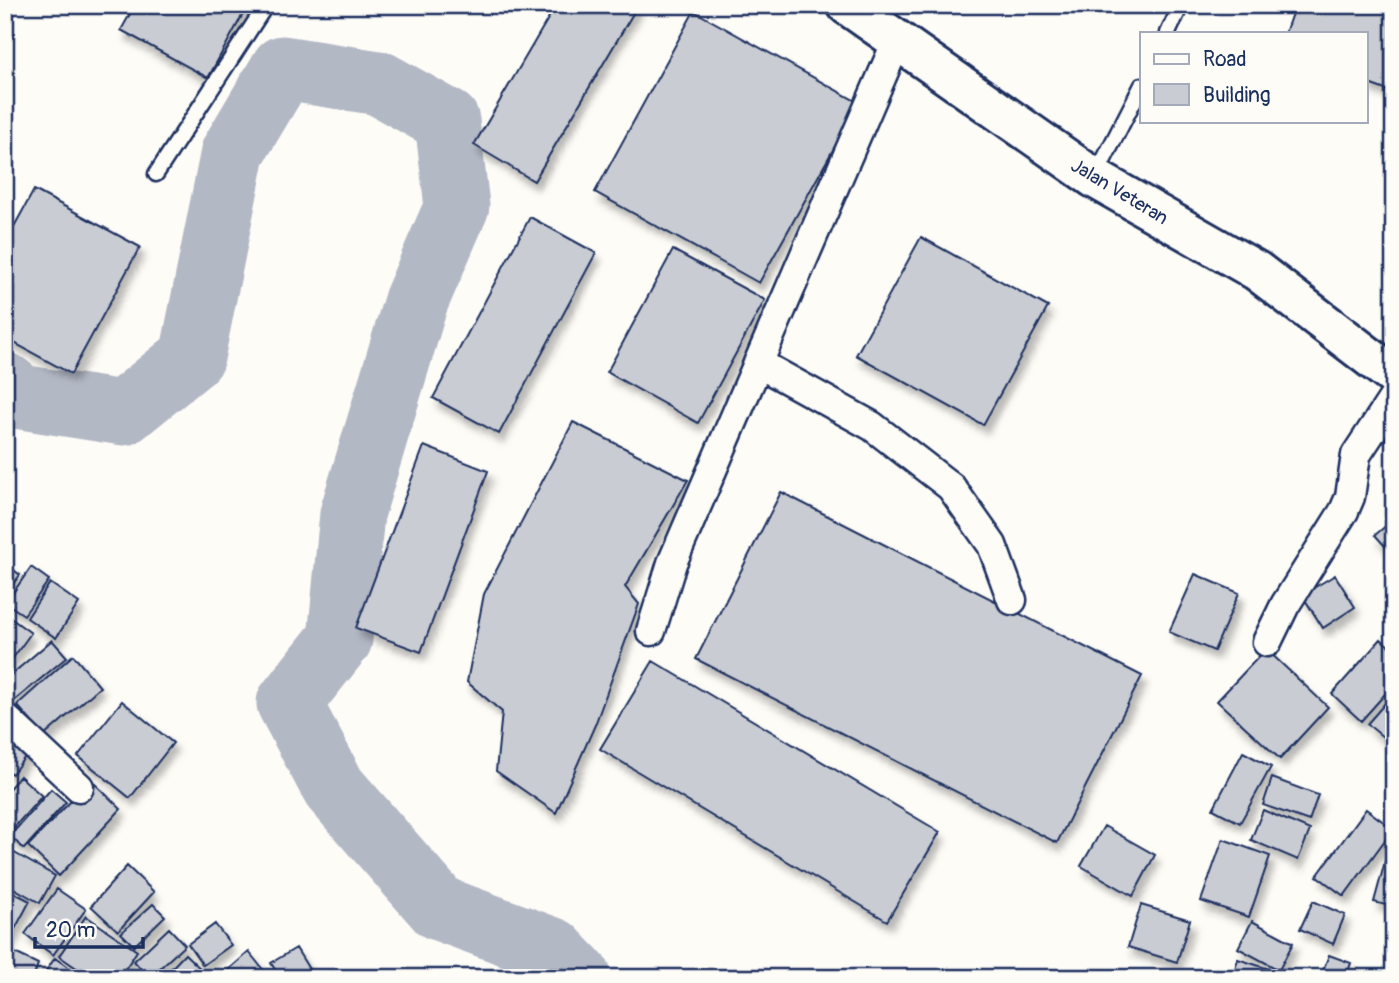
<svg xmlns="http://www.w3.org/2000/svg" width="1399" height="983" font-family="Pangolin,sans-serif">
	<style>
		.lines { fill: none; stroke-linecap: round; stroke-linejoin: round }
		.river { stroke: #b3b8c5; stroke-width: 65 }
		.building { fill: #c9ccd3; stroke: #1b2f5e; stroke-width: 2; filter: url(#shadow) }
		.service-casing { stroke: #1b2f5e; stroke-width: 19 }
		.minor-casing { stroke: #1b2f5e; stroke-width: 33 }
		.secondary-casing { stroke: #1b2f5e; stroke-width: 44 }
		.service { stroke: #fdfcf7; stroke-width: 14 }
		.minor { stroke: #fdfcf7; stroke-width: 28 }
		.secondary { stroke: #fdfcf7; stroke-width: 38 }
		.labels { text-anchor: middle; stroke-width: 6; stroke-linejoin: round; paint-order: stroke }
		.street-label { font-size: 19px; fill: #1b2f5e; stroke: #fdfcf7 }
	</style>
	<defs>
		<filter id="shadow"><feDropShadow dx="4.5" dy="8" stdDeviation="3.5" flood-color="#0004"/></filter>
	</defs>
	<rect width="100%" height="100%" fill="#fdfcf7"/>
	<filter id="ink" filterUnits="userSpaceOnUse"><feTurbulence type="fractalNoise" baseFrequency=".0143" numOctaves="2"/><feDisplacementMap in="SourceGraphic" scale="14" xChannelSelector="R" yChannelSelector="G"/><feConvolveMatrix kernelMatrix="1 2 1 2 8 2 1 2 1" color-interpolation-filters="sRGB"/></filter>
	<g filter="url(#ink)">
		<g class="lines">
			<!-- river -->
			<path class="river" d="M5,385L21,397L123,413L192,357L233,152L283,68L379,83L447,121L457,206L416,301L352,514L340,639L289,703L334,788L439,908L553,950L580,978"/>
		</g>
		<!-- building -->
		<path class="building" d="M135,5H248L208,78L121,30Z
			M556,5H638L534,181L474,145Z
			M1295,5H1394V93L1366,83V33H1285Z
			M694,11L859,103L759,283L595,192Z
			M34,190L140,247L71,374L5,338V243Z
			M530,217L596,253L499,434L433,398Z
			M921,237L1048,307L983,425L856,355Z
			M673,250L765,300L698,423L607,372Z
			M573,422L688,480L625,587L639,604L595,725L556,813L496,771L502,712L467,682L484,594Z
			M424,446L488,471L421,652L356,628Z
			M781,492L1142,676L1057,843L696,659Z
			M1394,519V556L1375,535Z
			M5,563L20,575L5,594Z
			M31,567L49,580L24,615L6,603Z
			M1195,574L1239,593L1214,651L1169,632Z
			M1335,575L1355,607L1323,628L1302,595Z
			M50,583L79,603L56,638L27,618Z
			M5,614L31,633L5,669Z
			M1381,639L1394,651V684L1361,721L1332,694Z
			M52,640L67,657L14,701L5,690V680Z
			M1266,649L1328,707L1280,759L1217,701Z
			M73,655L100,687L44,736L17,705Z
			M653,661L940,832L887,921L600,749Z
			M1394,693V746L1367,724Z
			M122,701L173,743L130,798L78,756Z
			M5,736L30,750L12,774L5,769Z
			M1243,752L1271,767L1240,823L1213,809Z
			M20,776L42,796L9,833L5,830V793Z
			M1272,778L1318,795L1309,821L1263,805Z
			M91,780L121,809L59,876L28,846Z
			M51,789L66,802L24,849L10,836Z
			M1366,809L1393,829L1344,896L1317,876Z
			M1263,810L1310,830L1298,860L1251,840Z
			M1104,826L1155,855L1133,896L1081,866Z
			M1223,839L1270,856L1249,917L1201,901Z
			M1390,843L1394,844V907L1374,902Z
			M11,851L55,876L40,903L5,883V861Z
			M127,866L154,892L118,931L91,906Z
			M5,888L30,901L7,944L5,943Z
			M57,889L86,909L53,955L25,934Z
			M1313,901L1345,915L1333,944L1300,929Z
			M153,904L165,916L134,946L121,933Z
			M1141,905L1190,920L1177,962L1128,947Z
			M86,916L137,951L119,978H91L59,956Z
			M1252,921L1293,943L1279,970L1238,948Z
			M215,924L231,945L203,965L188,944Z
			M169,928L185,945L149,978L134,961Z
			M296,948L312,974L307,978H280L271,963Z
			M249,952L265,972L258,978H219Z
			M15,953L38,964L33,978H5Z
			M185,954L207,975L204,978H162Z
			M1329,955L1351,963L1346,978H1320Z
			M55,958L83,978H41Z
			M1238,959L1284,974L1283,978H1232Z"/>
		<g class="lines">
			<defs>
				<path id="service" d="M1168,33L1181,5
					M156,174L266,5
					M1095,177L1142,85"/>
				<path id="minor" d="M758,363L872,426L951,487L992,545L1012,600
					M651,631L672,563L897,41
					M1267,642L1285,605L1344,511L1350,497L1356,455L1394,397
					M5,718L79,787"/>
				<path id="secondary" d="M847,5L1094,178L1257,271L1394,376"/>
			</defs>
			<!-- service casing -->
			<use href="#service" class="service-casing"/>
			<!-- minor casing -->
			<use href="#minor" class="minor-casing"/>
			<!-- secondary casing -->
			<use href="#secondary" class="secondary-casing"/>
			<!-- service -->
			<use href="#service" class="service"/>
			<!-- minor -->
			<use href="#minor" class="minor"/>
			<!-- secondary -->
			<use href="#secondary" class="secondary"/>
		</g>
	</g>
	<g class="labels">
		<!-- street labels -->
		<g class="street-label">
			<text transform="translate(1120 191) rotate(31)" y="7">Jalan Veteran</text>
		</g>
	</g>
	<!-- margin -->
	<rect width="1399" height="983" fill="none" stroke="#fdfcf7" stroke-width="28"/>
	<rect x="14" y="14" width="1371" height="955" fill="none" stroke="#1b2f5e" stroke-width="2.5" filter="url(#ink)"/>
	<!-- legend -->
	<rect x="1140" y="32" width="228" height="91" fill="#fdfcf7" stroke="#a3aaba" stroke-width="2"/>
	<rect x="1154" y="54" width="35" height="10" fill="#fdfcf7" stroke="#a3aaba" stroke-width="2"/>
	<text x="1203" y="66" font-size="21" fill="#1b2f5e">Road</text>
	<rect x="1154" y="84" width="35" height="21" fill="#c9ccd3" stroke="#a3aaba" stroke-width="2"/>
	<text x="1203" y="102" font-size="21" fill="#1b2f5e">Building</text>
	<!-- scale -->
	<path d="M35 937v10h108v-10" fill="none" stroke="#1b2f5e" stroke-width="3.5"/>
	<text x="46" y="937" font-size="21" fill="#1b2f5e" stroke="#fdfcf7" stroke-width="5" paint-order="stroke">20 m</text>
</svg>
